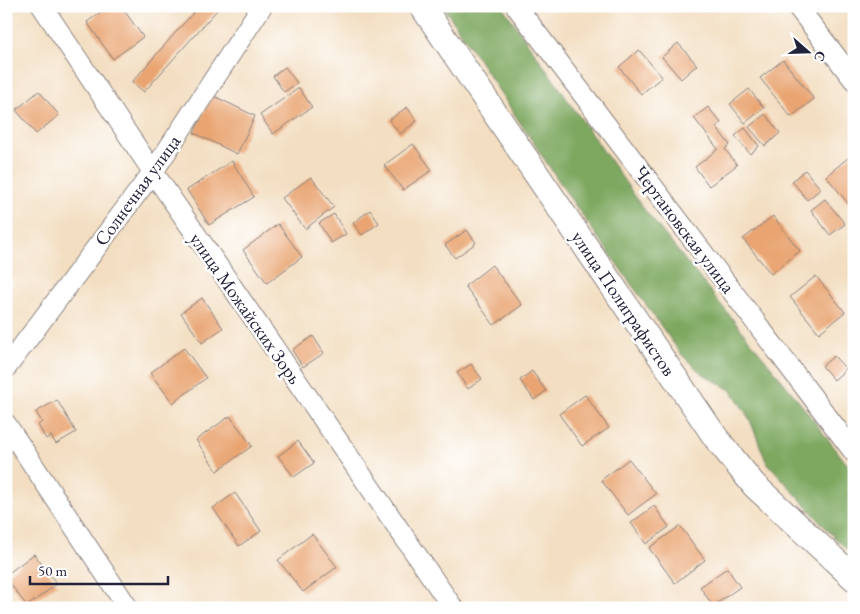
<svg xmlns="http://www.w3.org/2000/svg" width="860" height="614" font-family="'EB Garamond',serif">
	<style>
		.forest { fill: #7ea860; stroke: #50654e }
		.building { fill: #e9a471 }
		.lines { fill: none; stroke-linecap: round; stroke-linejoin: round }
		.minor-casing { stroke: #8a807e; stroke-width: 22 }
		.tertiary-casing { stroke: #8a807e; stroke-width: 27 }
		.minor { stroke: #fff; stroke-width: 20 }
		.tertiary { stroke: #fff; stroke-width: 25 }
		.labels { text-anchor: middle; stroke-width: 5; stroke-linejoin: round; paint-order: stroke }
		.street-label { font-size: 19px; fill: #22223b; stroke: #fff }
	</style>
	<rect width="100%" height="100%" fill="#fff"/>
	<filter id="ink" filterUnits="userSpaceOnUse"><feTurbulence type="fractalNoise" baseFrequency=".02" numOctaves="2"/><feDisplacementMap in="SourceGraphic" scale="10" xChannelSelector="R" yChannelSelector="G"/><feConvolveMatrix kernelMatrix="1 2 1 2 8 2 1 2 1" color-interpolation-filters="sRGB"/></filter>
	<filter id="wash" filterUnits="userSpaceOnUse"><feTurbulence type="fractalNoise" baseFrequency=".0096" numOctaves="4" result="noise"/><feDisplacementMap in="SourceGraphic" scale="20" xChannelSelector="R" yChannelSelector="G"/><feGaussianBlur stdDeviation="1.12" result="paint"/><feColorMatrix in="noise" values="0 0 0 0 0 0 0 0 0 0 0 0 0 0 0 0 0 1.4 0 .05"/><feComposite in="paint" operator="in"/></filter>
	<g filter="url(#wash)">
		<rect width="100%" height="100%" fill="#f3dec1"/>
		<!-- forest -->
		<path class="forest" d="M443,6H502L644,209L797,399L854,473V556L833,536L766,461L750,420L732,391L700,372L681,354L570,198Z"/>
		<g id="blocks">
			<!-- building -->
			<path class="building" d="M109,6H121L143,37L113,59L87,22Z
				M199,6H215L218,9L144,92L132,82Z
				M678,43L697,65L681,79L662,57Z
				M639,50L662,77L641,94L619,67Z
				M783,60L814,99L791,117L760,78Z
				M285,67L297,83L284,92L273,76Z
				M299,88L312,107L273,134L260,115Z
				M749,89L764,108L745,123L730,104Z
				M39,91L59,115L36,134L16,110Z
				M212,95L255,116L237,154L194,133Z
				M407,107L417,121L400,134L389,120Z
				M708,107L721,123L716,127L730,145L725,149L737,165L709,186L695,167L718,149L694,118Z
				M765,114L780,133L765,146L749,127Z
				M745,128L759,146L750,154L735,136Z
				M413,144L432,170L403,190L384,165Z
				M854,153V205L851,207L826,176Z
				M232,161L254,197L209,225L187,190Z
				M805,170L821,189L807,200L792,181Z
				M311,177L334,207L305,229L282,198Z
				M825,199L845,224L830,235L811,210Z
				M370,210L379,223L362,235L353,223Z
				M334,214L346,234L331,243L319,223Z
				M773,216L800,251L771,274L743,239Z
				M278,224L302,257L267,283L243,250Z
				M467,230L476,243L455,258L445,245Z
				M492,265L522,305L494,325L465,286Z
				M816,276L845,312L819,333L790,297Z
				M202,298L223,328L202,343L181,313Z
				M313,336L324,353L303,367L292,350Z
				M184,348L206,378L173,403L150,373Z
				M834,356L846,369L834,380L822,366Z
				M471,364L482,379L468,389L457,373Z
				M532,371L546,391L534,400L520,380Z
				M585,395L609,428L582,446L559,414Z
				M57,400L76,432L56,444L51,436L46,439L38,425L42,422L36,412Z
				M230,416L252,446L217,471L196,440Z
				M298,441L314,463L294,477L278,456Z
				M629,459L656,494L628,515L601,480Z
				M235,493L261,531L239,546L213,508Z
				M654,506L669,527L646,544L631,523Z
				M680,526L705,560L675,583L649,548Z
				M312,534L337,567L303,592L278,560Z
				M34,554L57,584L27,606L6,578V575Z
				M727,568L740,587L713,606L700,587Z"/>
		</g>
	</g>
	<g filter="url(#ink)">
		<use href="#blocks" fill-opacity="0" stroke="#8a807e" stroke-width="1"/>
		<g class="lines">
			<defs>
				<path id="minor" d="M42,6L153,172L453,608
					M516,6L854,452
					M797,6L854,80
					M6,368L153,172L262,6
					M6,424L128,608"/>
				<path id="tertiary" d="M422,6L716,438L754,485L854,578"/>
			</defs>
			<!-- minor casing -->
			<use href="#minor" class="minor-casing"/>
			<!-- tertiary casing -->
			<use href="#tertiary" class="tertiary-casing"/>
			<!-- minor -->
			<use href="#minor" class="minor"/>
			<!-- tertiary -->
			<use href="#tertiary" class="tertiary"/>
		</g>
	</g>
	<g class="labels">
		<!-- street labels -->
		<g class="street-label">
			<text transform="translate(137 190) rotate(-54)" y="7">Солнечная улица</text>
			<text transform="translate(685 229) rotate(53)" y="7">Чертановская улица</text>
			<text transform="translate(624 303) rotate(56)" y="7">улица Полиграфистов</text>
			<text transform="translate(246 308) rotate(55)" y="7">улица Можайских Зорь</text>
		</g>
	</g>
	<!-- margin -->
	<rect width="860" height="614" fill="none" stroke="#fff" stroke-width="25"/>
	<!-- north arrow -->
	<g transform="translate(808 52) rotate(110)" stroke="#ffffff" stroke-width="4" paint-order="stroke">
	<path d="M0-4L9 19L0 12L-9 19Z" fill="#22223b"/>
	<text y="-8" font-size="14" font-weight="bold" text-anchor="middle" fill="#22223b">С</text>
	</g>
	<!-- scale -->
	<path d="M30 576v8h138v-8" fill="none" stroke="#22223b" stroke-width="2.5"/>
	<text x="38" y="576" font-size="15" fill="#22223b" stroke="#ffffff" stroke-width="4" paint-order="stroke">50 m</text>
</svg>
